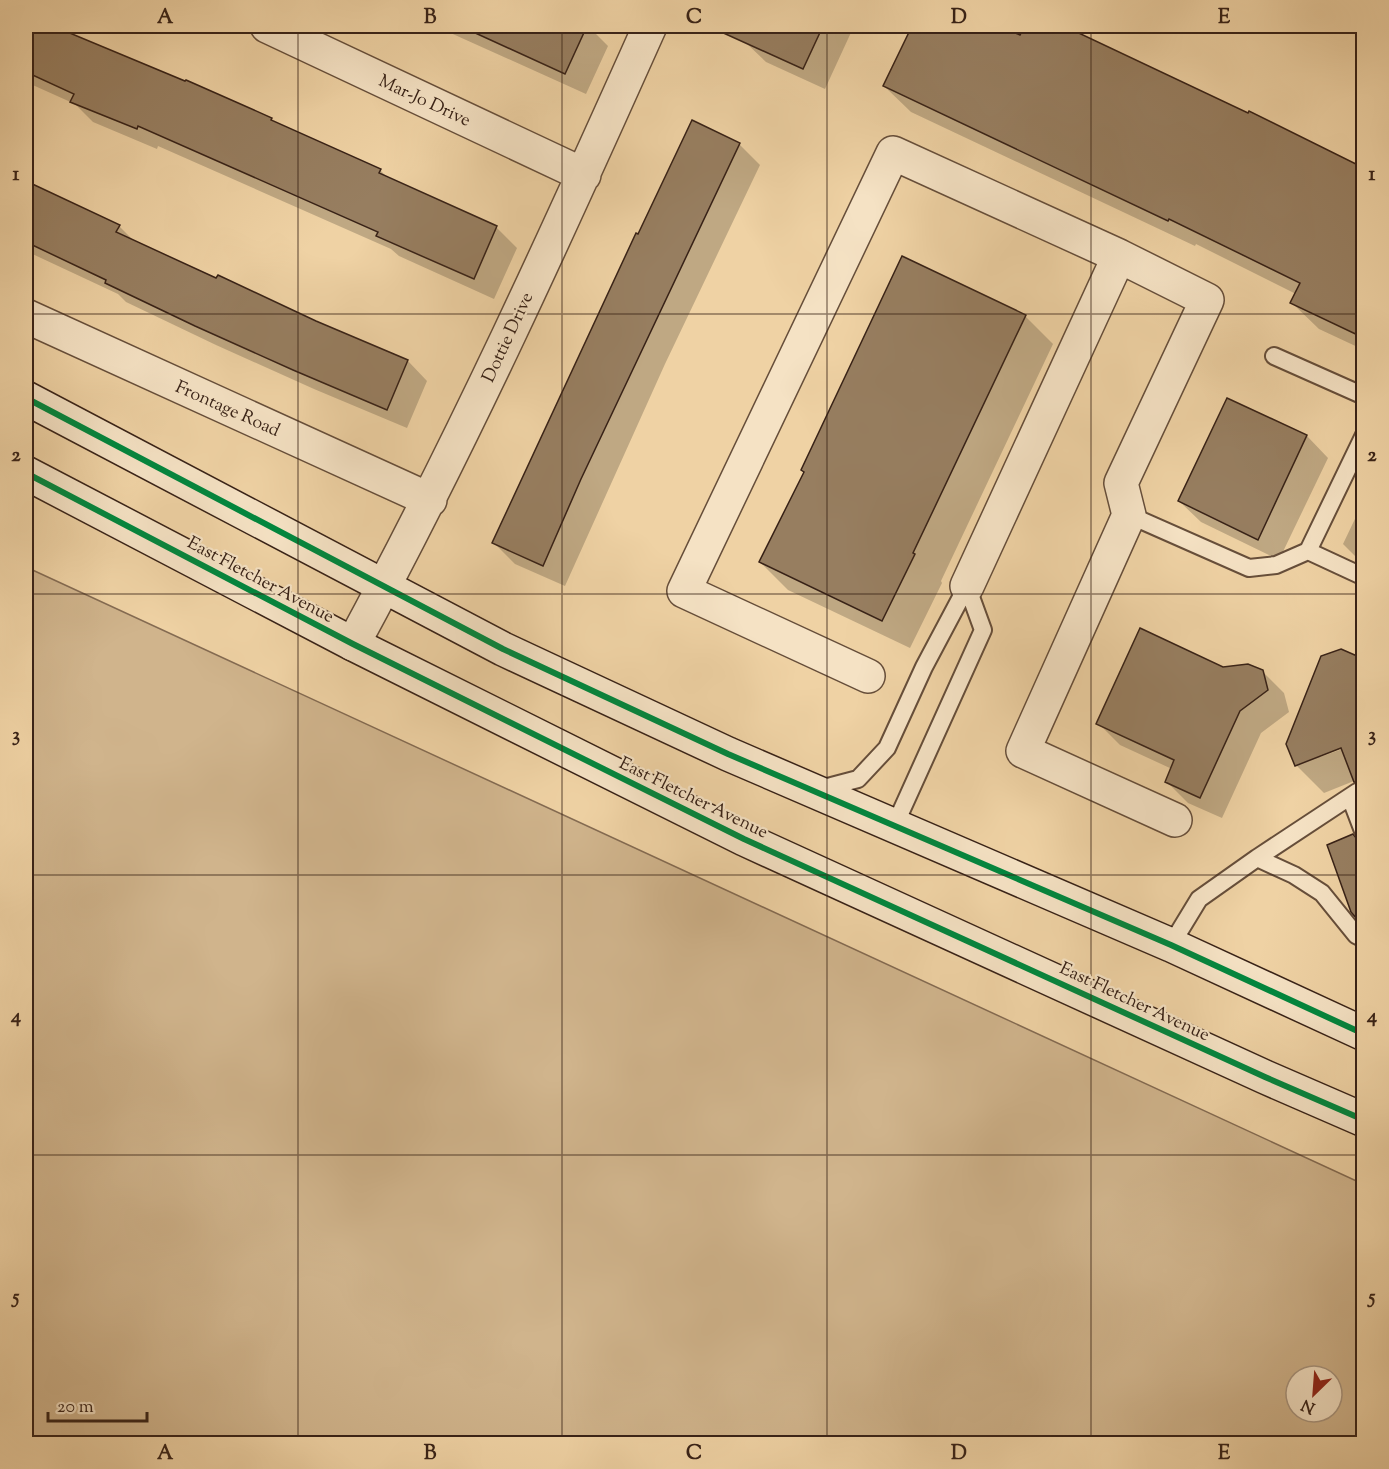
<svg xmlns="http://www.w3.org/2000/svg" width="1389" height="1469" font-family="'Sorts Mill Goudy',serif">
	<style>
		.green { fill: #d0b48c; stroke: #846b52; stroke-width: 1.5; fill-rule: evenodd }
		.shadow { fill: #0003; fill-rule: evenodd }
		.building { fill: #977e60; stroke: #382217; stroke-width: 1.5 }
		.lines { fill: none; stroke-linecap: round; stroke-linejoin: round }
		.lane-casing { stroke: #664e3a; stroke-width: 20 }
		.street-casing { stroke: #664e3a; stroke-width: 36 }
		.secondary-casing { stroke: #382217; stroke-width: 36 }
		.lane { stroke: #f5e2c4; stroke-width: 16 }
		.street { stroke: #f5e2c4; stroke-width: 33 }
		.secondary { stroke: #f5e2c4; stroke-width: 33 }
		.cycleway-casing { stroke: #f5e2c4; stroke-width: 10 }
		.cycleway { stroke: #00873e; stroke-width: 6 }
		.grid { fill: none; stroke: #382217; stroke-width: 1.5; stroke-opacity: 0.55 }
		.labels { text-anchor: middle; stroke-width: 4.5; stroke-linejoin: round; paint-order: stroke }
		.street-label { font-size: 18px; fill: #382217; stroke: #f5e2c4 }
		.neatline { fill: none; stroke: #382217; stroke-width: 2 }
		.grid-label { font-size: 20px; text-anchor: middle; font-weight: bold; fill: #382217 }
	</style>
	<rect width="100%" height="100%" fill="#efd2a4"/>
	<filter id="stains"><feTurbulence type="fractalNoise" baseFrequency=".00333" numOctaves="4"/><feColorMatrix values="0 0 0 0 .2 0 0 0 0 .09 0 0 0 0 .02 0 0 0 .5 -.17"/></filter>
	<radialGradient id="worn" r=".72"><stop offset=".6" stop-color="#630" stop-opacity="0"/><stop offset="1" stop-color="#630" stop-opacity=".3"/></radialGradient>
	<!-- green -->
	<path class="green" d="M26,567L1363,1184V1443H26ZM1296,1376H1332V1412H1296Z"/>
	<!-- shadow -->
	<path class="shadow" d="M26,26H57L65,32L271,119L276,124L380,170L390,180L496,227L517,248L494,299L399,256L391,249L158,146L157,149L93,122L75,104L26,82Z
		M435,26H588L608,46L586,94Z
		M751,26H854L825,89L766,62L744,41Z
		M913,26H1061L1356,166L1364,150V350L1319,329L1292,303L1296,294L1196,244L1195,246L911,112L884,86Z
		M739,144L760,165L665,364L565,586L515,564L494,543Z
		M26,182L119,226L135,242L408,361L427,381L407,428L314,389L216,345L126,302L118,294L26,251Z
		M1025,316L1053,344L941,581L942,583L910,648L788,590L760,562Z
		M1228,400L1307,436L1328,458L1279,560L1201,522L1179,501Z
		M1364,500V565L1343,544Z
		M1364,660V790L1354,781L1324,793L1296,765ZM1347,744L1348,747L1320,757V754Z
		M1222,668L1262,671L1284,693L1289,712L1261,733L1222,818L1188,803L1166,781L1172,769L1120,745L1098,723Z"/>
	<!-- building -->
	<path class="building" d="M26,26H53L185,81L186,80L272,118L271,120L381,169L379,173L497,226L474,279L376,236L378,232L138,126L137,129L70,102L74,94L26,72Z
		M460,26H587L565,74Z
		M708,26H823L803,69Z
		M912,26H1000L1020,35L1025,26H1064L1248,113L1249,111L1364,168V338L1290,303L1300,283L1169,219L1168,221L883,86Z
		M692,120L740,143L581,479L543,566L492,543L636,233L638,234Z
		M26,181L120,225L116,232L216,278L218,275L316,321L408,360L387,410L293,370L195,326L105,283L106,280L26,242Z
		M902,256L1026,315L913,553L915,554L882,621L759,562L804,472L801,470Z
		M1227,398L1307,435L1258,540L1178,501Z
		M1140,628L1223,667L1248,664L1263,670L1268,690L1240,711L1200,798L1165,782L1174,760L1096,724Z
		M1341,649L1364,659V784L1354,782L1341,748L1295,766L1286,744L1321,656Z
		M1353,834L1357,839L1364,841V927L1351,912L1327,845Z"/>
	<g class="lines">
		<defs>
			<path id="lane" d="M1274,356L1364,396
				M1364,435L1308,551L1364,577
				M1129,515L1249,568L1276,565L1308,551
				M820,789L858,779L887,748L924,667L967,586
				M1350,797L1363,831
				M894,827L983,630L967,586
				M1257,858L1357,792
				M1171,945L1199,899L1257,858L1294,875L1322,893L1356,935L1364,939"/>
			<path id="street" d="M267,26L584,175
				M1119,256L1207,300L1121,483L1129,515L1023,751L1175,820
				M26,316L430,500
				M353,644C462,443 557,234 650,26
				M868,676L684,591L893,153L1119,256L967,586"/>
			<path id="secondary" d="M26,398L503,649L728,754L1171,945L1364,1034
				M26,473L353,644L744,839L1265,1077L1364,1120"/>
		</defs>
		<!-- lane casing -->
		<use href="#lane" class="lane-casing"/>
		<!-- street casing -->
		<use href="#street" class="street-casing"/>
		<!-- secondary casing -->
		<use href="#secondary" class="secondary-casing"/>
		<!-- lane -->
		<use href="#lane" class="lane"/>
		<!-- street -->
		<use href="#street" class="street"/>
		<!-- secondary -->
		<use href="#secondary" class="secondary"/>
		<defs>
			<path id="cycleway" d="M26,398L503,649L728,754L1171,945L1364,1034
				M26,473L353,644L744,839L1265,1077L1364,1120"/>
		</defs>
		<!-- cycleway casing -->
		<use href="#cycleway" class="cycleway-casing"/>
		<!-- cycleway -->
		<use href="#cycleway" class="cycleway"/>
	</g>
	<!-- grid -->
	<path class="grid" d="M298,26V1444M562,26V1444M827,26V1444M1091,26V1444M26,314H1364M26,594H1364M26,875H1364M26,1155H1364"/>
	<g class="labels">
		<!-- street labels -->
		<g class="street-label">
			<text transform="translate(425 100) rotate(25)" y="6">Mar-Jo Drive</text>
			<text transform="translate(507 337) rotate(-65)" y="6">Dottie Drive</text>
			<text transform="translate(228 408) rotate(24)" y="6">Frontage Road</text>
			<text transform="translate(261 579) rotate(28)" y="6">East Fletcher Avenue</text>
			<text transform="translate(694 797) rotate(26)" y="6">East Fletcher Avenue</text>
			<text transform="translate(1135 1001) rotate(25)" y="6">East Fletcher Avenue</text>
		</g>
	</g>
	<!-- margin -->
	<rect width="1389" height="1469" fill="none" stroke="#efd2a4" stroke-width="66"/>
	<!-- north arrow -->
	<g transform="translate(1314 1394) rotate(205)"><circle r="28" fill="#f5e2c4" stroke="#a9957f" stroke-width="1.5"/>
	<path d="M0-4.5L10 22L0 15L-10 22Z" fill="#8f2418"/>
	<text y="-9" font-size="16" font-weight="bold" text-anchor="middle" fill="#382217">N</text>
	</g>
	<!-- scale -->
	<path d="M48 1412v9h99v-9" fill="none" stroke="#382217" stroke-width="3"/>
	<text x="57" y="1412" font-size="18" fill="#382217" stroke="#f5e2c4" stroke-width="4.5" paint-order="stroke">20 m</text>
	<rect x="33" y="33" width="1323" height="1403" class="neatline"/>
	<g class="grid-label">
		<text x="165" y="23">A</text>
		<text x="430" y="23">B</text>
		<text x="694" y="23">C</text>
		<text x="959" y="23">D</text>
		<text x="1224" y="23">E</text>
		<text x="16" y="180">1</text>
		<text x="1372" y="180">1</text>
		<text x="16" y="461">2</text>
		<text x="1372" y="461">2</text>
		<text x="16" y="741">3</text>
		<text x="1372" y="741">3</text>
		<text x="16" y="1022">4</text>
		<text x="1372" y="1022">4</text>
		<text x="16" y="1303">5</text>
		<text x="1372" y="1303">5</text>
		<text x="165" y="1459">A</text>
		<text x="430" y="1459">B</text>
		<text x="694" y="1459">C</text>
		<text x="959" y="1459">D</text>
		<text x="1224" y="1459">E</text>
	</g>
	<rect width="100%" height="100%" filter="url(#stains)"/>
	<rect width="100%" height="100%" fill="url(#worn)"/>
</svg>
